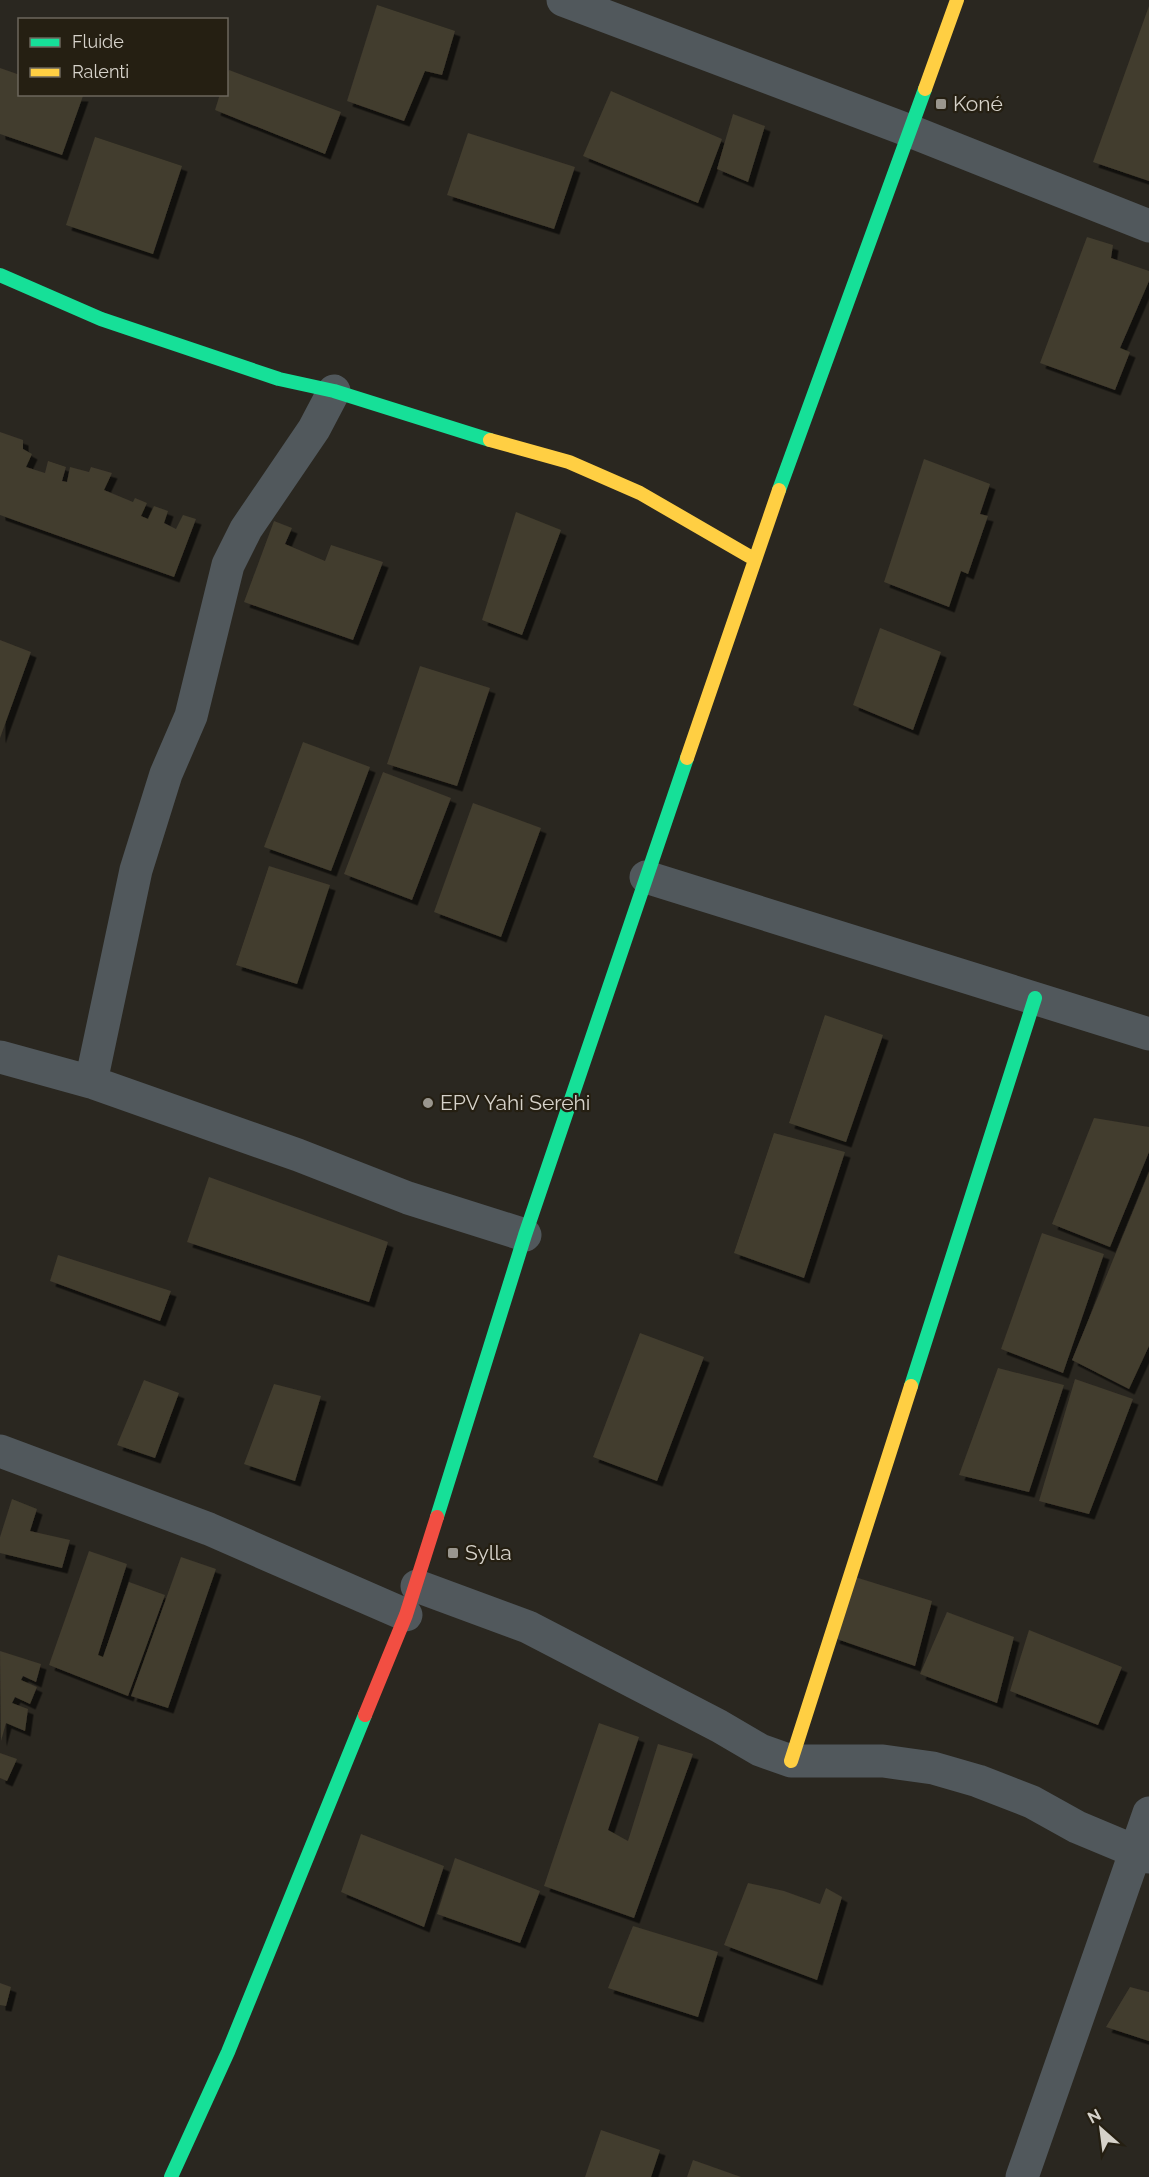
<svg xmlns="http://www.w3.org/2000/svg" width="1149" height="2177" font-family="Raleway,sans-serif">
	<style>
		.building { fill: #423c2e; filter: url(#shadow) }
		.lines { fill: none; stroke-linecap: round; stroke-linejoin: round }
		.street { stroke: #51585c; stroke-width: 33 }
		.fast { stroke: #16e098; stroke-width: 14 }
		.slow { stroke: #ffcf43; stroke-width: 14 }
		.jam { stroke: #f24e42; stroke-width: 14 }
		.poi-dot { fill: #9a968e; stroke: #251f12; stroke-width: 2 }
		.labels { text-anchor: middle; stroke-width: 4.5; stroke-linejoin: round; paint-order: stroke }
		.poi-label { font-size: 21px; fill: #d6d2ca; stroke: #251f12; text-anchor: start }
	</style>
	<defs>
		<filter id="shadow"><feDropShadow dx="5.5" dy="5.5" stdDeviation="0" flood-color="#0009"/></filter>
	</defs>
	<rect width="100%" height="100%" fill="#2a2720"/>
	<!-- building -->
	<path class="building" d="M377,5L455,31L442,75L425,71L404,121L347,101Z
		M1149,6V181L1093,162Z
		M0,68L20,75V94L83,96L62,155L0,134Z
		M229,70L341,112L325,154L215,110L220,94H226V78Z
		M611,91L722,139L698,203L583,156Z
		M733,114L765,126L748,182L717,169Z
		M468,133L575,167L554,229L447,195Z
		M95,137L182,166L153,254L66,225Z
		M1087,237L1113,245L1111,258L1149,271V281L1120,348L1130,352L1115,390L1040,363Z
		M0,432L23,440V449L32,454L26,467L45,473L48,461L66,467L62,481L67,482L70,467L89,472L91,467L112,473L104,490L133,502L135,498L147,503L141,516L148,519L154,506L168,511L164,523L176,529L183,515L196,519L174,577L0,515Z
		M924,459L990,484L980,514L988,516L968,574L961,571L949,607L884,582Z
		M516,512L561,530L522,635L482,620Z
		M274,521L292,528L285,544L325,561L331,545L383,562L353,640L244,602Z
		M880,628L941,652L913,730L853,705Z
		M0,640L31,652L0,738Z
		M420,666L490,688L457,786L387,764Z
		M303,742L370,767L331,871L264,847Z
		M383,772L451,798L412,900L344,874Z
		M473,803L541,828L501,937L434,912Z
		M269,866L330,885L297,984L236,965Z
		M825,1015L883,1035L846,1142L789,1123Z
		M1094,1118L1149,1127V1152L1110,1247L1052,1224Z
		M774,1133L845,1152L804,1278L734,1253Z
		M1149,1172V1346L1129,1389L1072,1360Z
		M209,1177L388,1242L369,1302L187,1242Z
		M1042,1233L1104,1254L1063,1373L1001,1349Z
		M58,1255L171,1291L160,1321L50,1281Z
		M640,1333L704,1357L657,1481L593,1457Z
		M998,1368L1064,1385L1029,1492L959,1475Z
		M1075,1379L1133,1399L1089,1514L1039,1501Z
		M144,1380L179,1393L155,1458L117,1445Z
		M274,1384L321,1396L295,1481L244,1464Z
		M12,1499L37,1509L30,1531L70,1540L62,1568L0,1553V1537Z
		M89,1551L127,1564L98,1655L103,1657L129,1582L165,1595L128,1696L49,1665Z
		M181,1557L216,1569L168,1708L131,1696Z
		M855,1577L932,1601L915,1666L834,1638Z
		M947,1612L1014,1637L997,1703L920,1674Z
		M1029,1630L1122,1667L1098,1725L1010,1691Z
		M0,1651L41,1664L36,1682L23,1676L21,1680L37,1687L30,1704L15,1697L12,1703L28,1709L25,1731L6,1723L1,1741Z
		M599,1723L639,1737L608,1830L628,1841L658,1744L693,1754L634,1918L544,1886Z
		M0,1753L17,1759L7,1781L0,1778Z
		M361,1834L444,1866L424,1927L341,1892Z
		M455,1858L540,1891L520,1943L437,1914Z
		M748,1883L784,1891L820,1904L826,1888L842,1897L817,1980L724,1945Z
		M633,1926L718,1952L698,2017L608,1988Z
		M0,1983L11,1987L6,2006L0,2005Z
		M1130,1987L1149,1992V2041L1106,2027Z
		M601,2130L660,2150L651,2177H585Z
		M693,2160L741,2177H687Z"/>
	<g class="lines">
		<!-- street -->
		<path class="street" d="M563,0L910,131L1149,226
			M646,877L1149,1034
			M0,1057L91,1082L298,1155L408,1198L525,1235
			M91,1082L136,870L166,774L191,716L228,565L246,529L314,429L334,391
			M0,1451L209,1529L406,1615
			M417,1586L528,1627L719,1726L760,1750L791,1761H883L933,1768L978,1781L1032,1802L1077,1827L1149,1857
			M1022,2177L1149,1813"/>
		<!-- fast -->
		<path class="fast" d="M0,275L101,319L279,379L334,391L490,440
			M779,490L925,89
			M911,1386L1035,998
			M437,1517L525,1235L687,758
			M171,2177L228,2052L365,1715"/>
		<!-- slow -->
		<path class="slow" d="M925,89L957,0
			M490,440L569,462L640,493L754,559
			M687,758L779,490
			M791,1761L911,1386"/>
		<!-- jam -->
		<path class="jam" d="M365,1715L406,1615L437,1517"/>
	</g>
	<!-- markers -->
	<g class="poi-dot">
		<rect x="935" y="98" width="12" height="12" rx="3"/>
		<circle cx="428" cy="1103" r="6"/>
		<rect x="447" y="1547" width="12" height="12" rx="3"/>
	</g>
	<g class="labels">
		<!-- poi labels -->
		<g class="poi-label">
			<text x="953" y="111">Koné</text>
			<text x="440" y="1110">EPV Yahi Serehi</text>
			<text x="465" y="1560">Sylla</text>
		</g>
	</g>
	<!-- legend -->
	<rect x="18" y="18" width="210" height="78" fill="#251f12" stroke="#6c675c" stroke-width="1.5"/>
	<rect x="30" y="38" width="30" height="9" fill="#16e098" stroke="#6c675c" stroke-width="1.5"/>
	<text x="72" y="48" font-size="18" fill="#d6d2ca">Fluide</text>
	<rect x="30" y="68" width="30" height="9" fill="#ffcf43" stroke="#6c675c" stroke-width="1.5"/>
	<text x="72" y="78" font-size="18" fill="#d6d2ca">Ralenti</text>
	<!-- north arrow -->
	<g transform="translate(1101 2129) rotate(332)" stroke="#251f12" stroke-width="4.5" paint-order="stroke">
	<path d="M0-4.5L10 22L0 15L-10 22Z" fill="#d6d2ca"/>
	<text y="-9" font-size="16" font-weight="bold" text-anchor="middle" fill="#d6d2ca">N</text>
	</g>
</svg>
